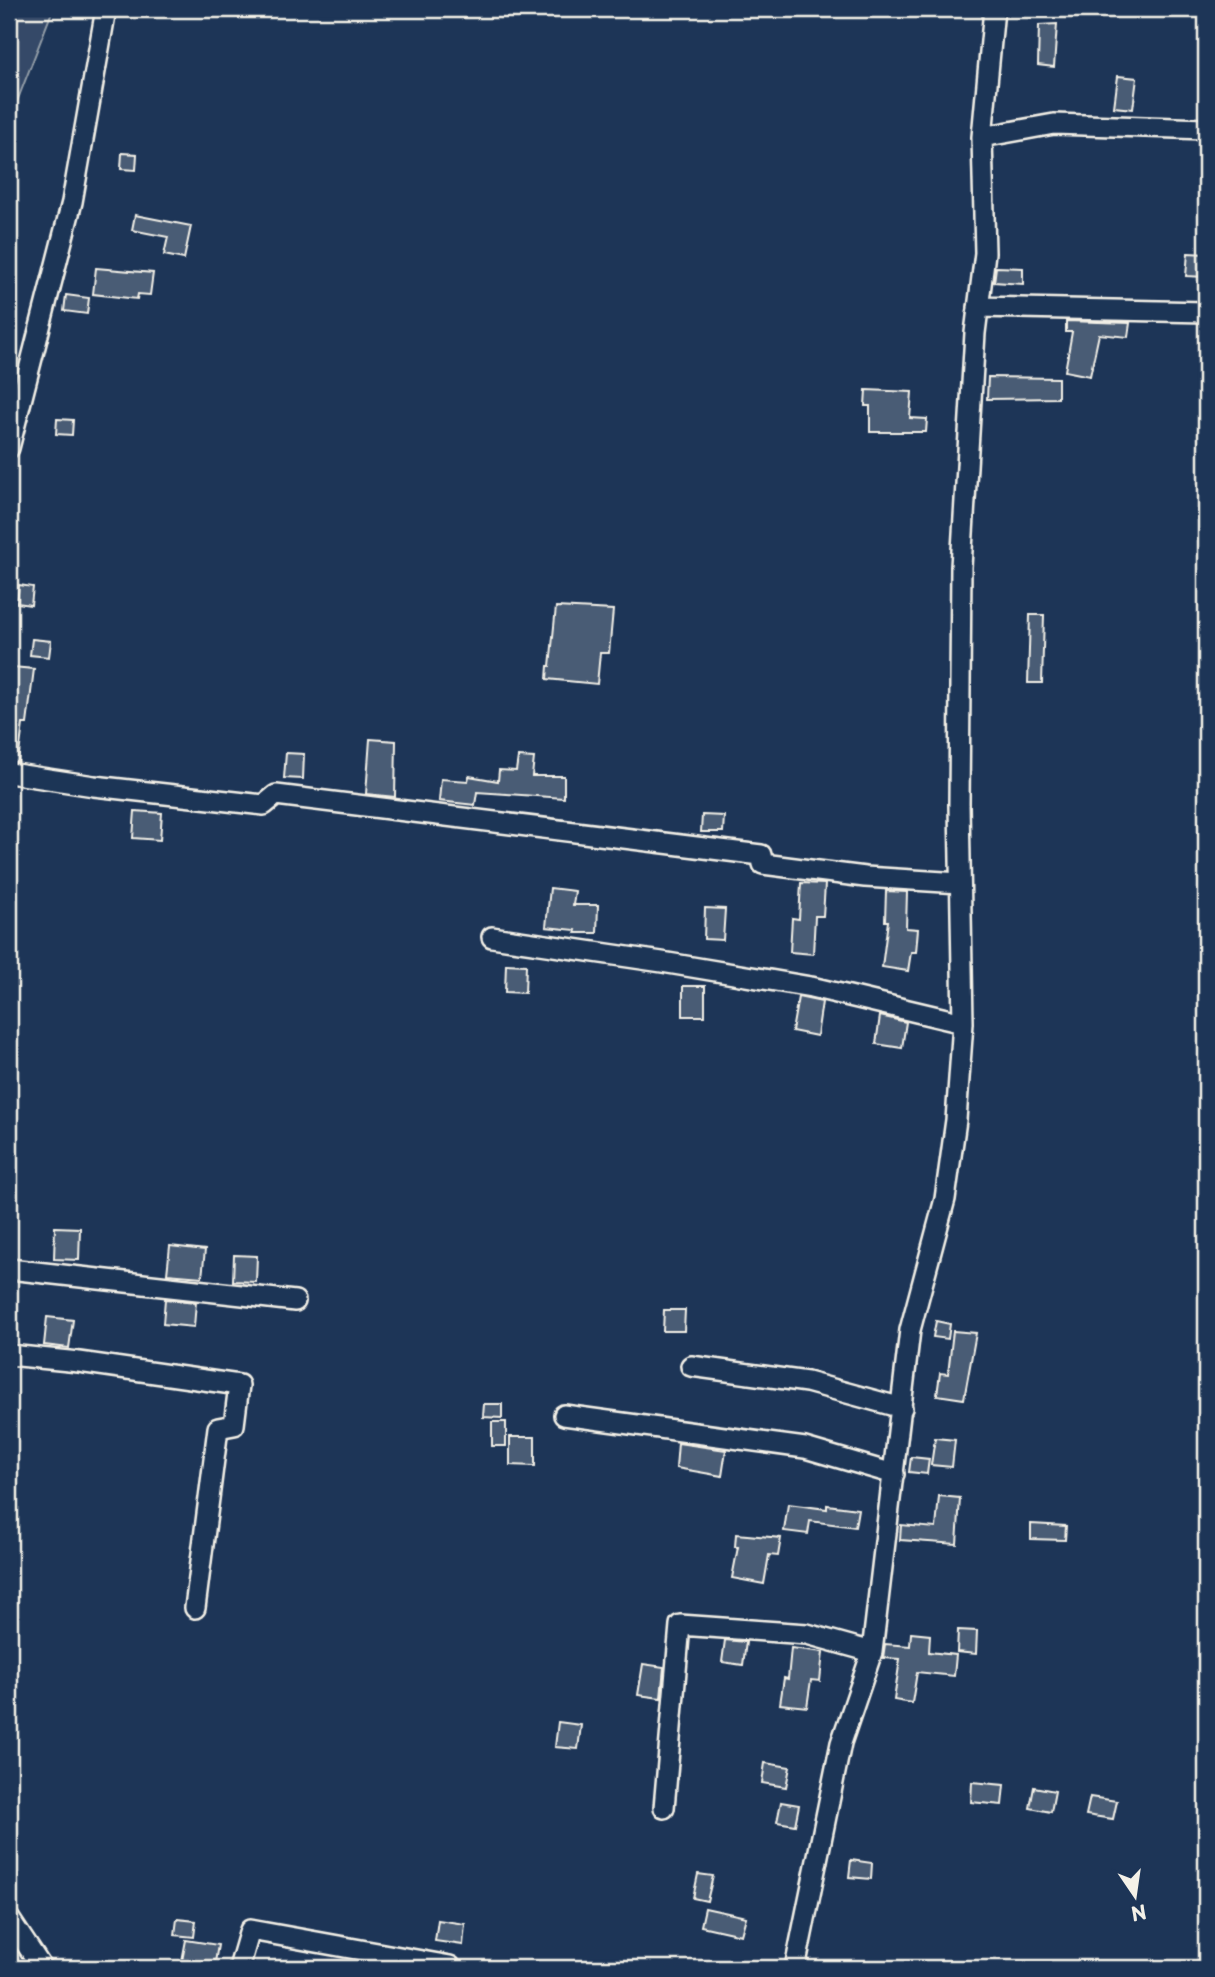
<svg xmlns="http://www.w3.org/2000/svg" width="1215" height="1977" font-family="'Playpen Sans',sans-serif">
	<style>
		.green { fill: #354a67; stroke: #949ea8; stroke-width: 2 }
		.building { fill: #485b74; stroke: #f4f1e8; stroke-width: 2 }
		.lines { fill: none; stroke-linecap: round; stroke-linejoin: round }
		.minor-casing { stroke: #f4f1e8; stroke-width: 24 }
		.minor { stroke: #1d3557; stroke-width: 19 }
	</style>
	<rect width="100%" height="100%" fill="#1d3557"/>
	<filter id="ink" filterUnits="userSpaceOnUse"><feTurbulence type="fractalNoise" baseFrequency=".0143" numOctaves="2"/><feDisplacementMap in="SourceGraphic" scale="14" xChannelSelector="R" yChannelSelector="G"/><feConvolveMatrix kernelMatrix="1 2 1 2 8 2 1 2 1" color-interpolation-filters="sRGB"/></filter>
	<g filter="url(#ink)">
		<!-- green -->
		<path class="green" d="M9,9H53L9,122Z"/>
		<!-- building -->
		<path class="building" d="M1057,24L1054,67L1038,65L1039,25Z
			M1118,76L1137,78L1133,109L1114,107Z
			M122,153L137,154L136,170L121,169Z
			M135,215L191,226L184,259L164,255L168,237L132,230Z
			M1188,253L1206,254V277L1186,276Z
			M996,267L1023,268V284L994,282Z
			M96,268L153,273L150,295L138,294L137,299L93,294Z
			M66,295L89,298L87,314L64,311Z
			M1066,321L1130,323L1128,337L1099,334L1090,376L1065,371L1072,332H1066Z
			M988,377L1058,378V398L987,399Z
			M866,390L912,392L910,418L927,419L926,432H870V406H865Z
			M57,419L73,420L72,435L56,434Z
			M19,585L33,587L31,605L17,603Z
			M556,607L613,610L609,653H600L597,684L547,679L548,666H550Z
			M1030,615H1044L1042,683H1028Z
			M32,639L51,641L49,657L30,655Z
			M12,667L34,669L27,724H23L18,762L9,761V694Z
			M370,739L396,741L395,797L366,794Z
			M286,753L304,754L303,779L284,778Z
			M518,757L534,758L532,776H564V798L477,792L475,805L439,801L441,779L468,781L469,776L498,781L499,770L516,771Z
			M135,811L162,813L160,840L133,838Z
			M702,815L724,816L723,832H701Z
			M801,883L825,884L823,916H815L813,954L790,952L792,918L799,919Z
			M550,888L575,891L573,905H598L597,933H575L576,930L546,927Z
			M886,891L907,892L906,928L918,929L916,952H911L908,971L882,967L888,921H885Z
			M705,908L725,909L723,940L704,939Z
			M506,964L526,965L525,993L505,992Z
			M683,986H705V1016H683Z
			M798,997L822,1002L817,1036L792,1031Z
			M880,1016L906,1022L902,1048L876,1044Z
			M55,1227L80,1228L79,1260L54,1259Z
			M170,1246L205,1250L202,1277L167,1274Z
			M234,1255L257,1256L256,1282L233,1281Z
			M165,1299L196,1302L194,1327L163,1324Z
			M664,1310H685L684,1331H663Z
			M47,1317L73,1320L69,1348L44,1345Z
			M936,1321L950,1324L948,1339L933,1337Z
			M953,1331L976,1333L964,1399L937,1395L940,1373L948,1374Z
			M484,1404H502V1418L483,1417Z
			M492,1422H506V1446H492Z
			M510,1437H535V1466L510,1465Z
			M935,1438L955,1440L952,1467L931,1465Z
			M678,1443L726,1450L722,1476L676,1468Z
			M911,1457L929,1459L927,1474L909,1472Z
			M939,1496L960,1498L957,1544L900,1540L901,1525L936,1528Z
			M788,1504L827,1509V1505L858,1509L855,1527L810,1521L808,1534L784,1531Z
			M1031,1524L1066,1526L1065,1540L1031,1539Z
			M736,1534L781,1538L778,1556L769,1555L764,1584L732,1578L738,1547H735Z
			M958,1630L977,1631L976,1654L957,1652Z
			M911,1633L930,1635L929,1652L956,1655L954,1676L917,1672L912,1703L894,1700L900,1659L883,1658L885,1644L910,1646Z
			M725,1640L746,1642L743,1665L722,1662Z
			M791,1648L823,1652L820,1681L811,1680L807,1707L780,1704L784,1678L788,1679Z
			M643,1664L664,1667L661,1698L638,1695Z
			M558,1722L581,1725L578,1749L555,1747Z
			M765,1763L790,1767L786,1787L762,1783Z
			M972,1782L1004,1785L1002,1805L971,1802Z
			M1034,1787L1055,1791L1051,1812L1030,1808Z
			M1090,1797L1117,1801L1113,1819L1086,1815Z
			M781,1802L799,1805L795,1825L777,1822Z
			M851,1860L872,1863L871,1879L849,1877Z
			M698,1874L713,1876L707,1901L693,1898Z
			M705,1908L746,1917L741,1935L701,1926Z
			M177,1919L196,1921L194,1937L175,1935Z
			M438,1920L465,1924L463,1945L435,1941Z
			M186,1940L218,1945L214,1968L181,1966Z"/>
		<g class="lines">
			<defs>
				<path id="minor" d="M982,137L1054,124L1206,129
					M978,307L1206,312
					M9,448L72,202L106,9
					M9,773L94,786L264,805L276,795L761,855L763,864L865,877L960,883
					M492,937L662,962L811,987L963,1023
					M9,1269L295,1301
					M9,1355L79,1362L239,1385L234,1425L218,1428L195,1608
					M691,1366L807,1382L902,1408
					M564,1415L805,1448L894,1474
					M664,1808L680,1625L807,1634L872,1652
					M9,1918L42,1968
					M239,1968L250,1930L450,1966
					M795,1968L841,1743L872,1652L910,1330L945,1199L956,1120L963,1023L959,805L961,567L975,333L985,253L982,137L994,9"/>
			</defs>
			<!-- minor casing -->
			<use href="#minor" class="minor-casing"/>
			<!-- minor -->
			<use href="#minor" class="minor"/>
		</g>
	</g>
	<!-- margin -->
	<rect width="1215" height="1977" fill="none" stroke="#1d3557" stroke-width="35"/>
	<rect x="18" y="18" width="1180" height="1942" fill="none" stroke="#f4f1e8" stroke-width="2.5" filter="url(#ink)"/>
	<!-- north arrow -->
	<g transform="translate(1135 1896) rotate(167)" stroke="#1d3557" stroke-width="5" paint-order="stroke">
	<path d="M0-5L12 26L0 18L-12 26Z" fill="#f4f1e8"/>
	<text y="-10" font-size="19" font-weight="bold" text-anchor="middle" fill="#f4f1e8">N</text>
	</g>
</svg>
